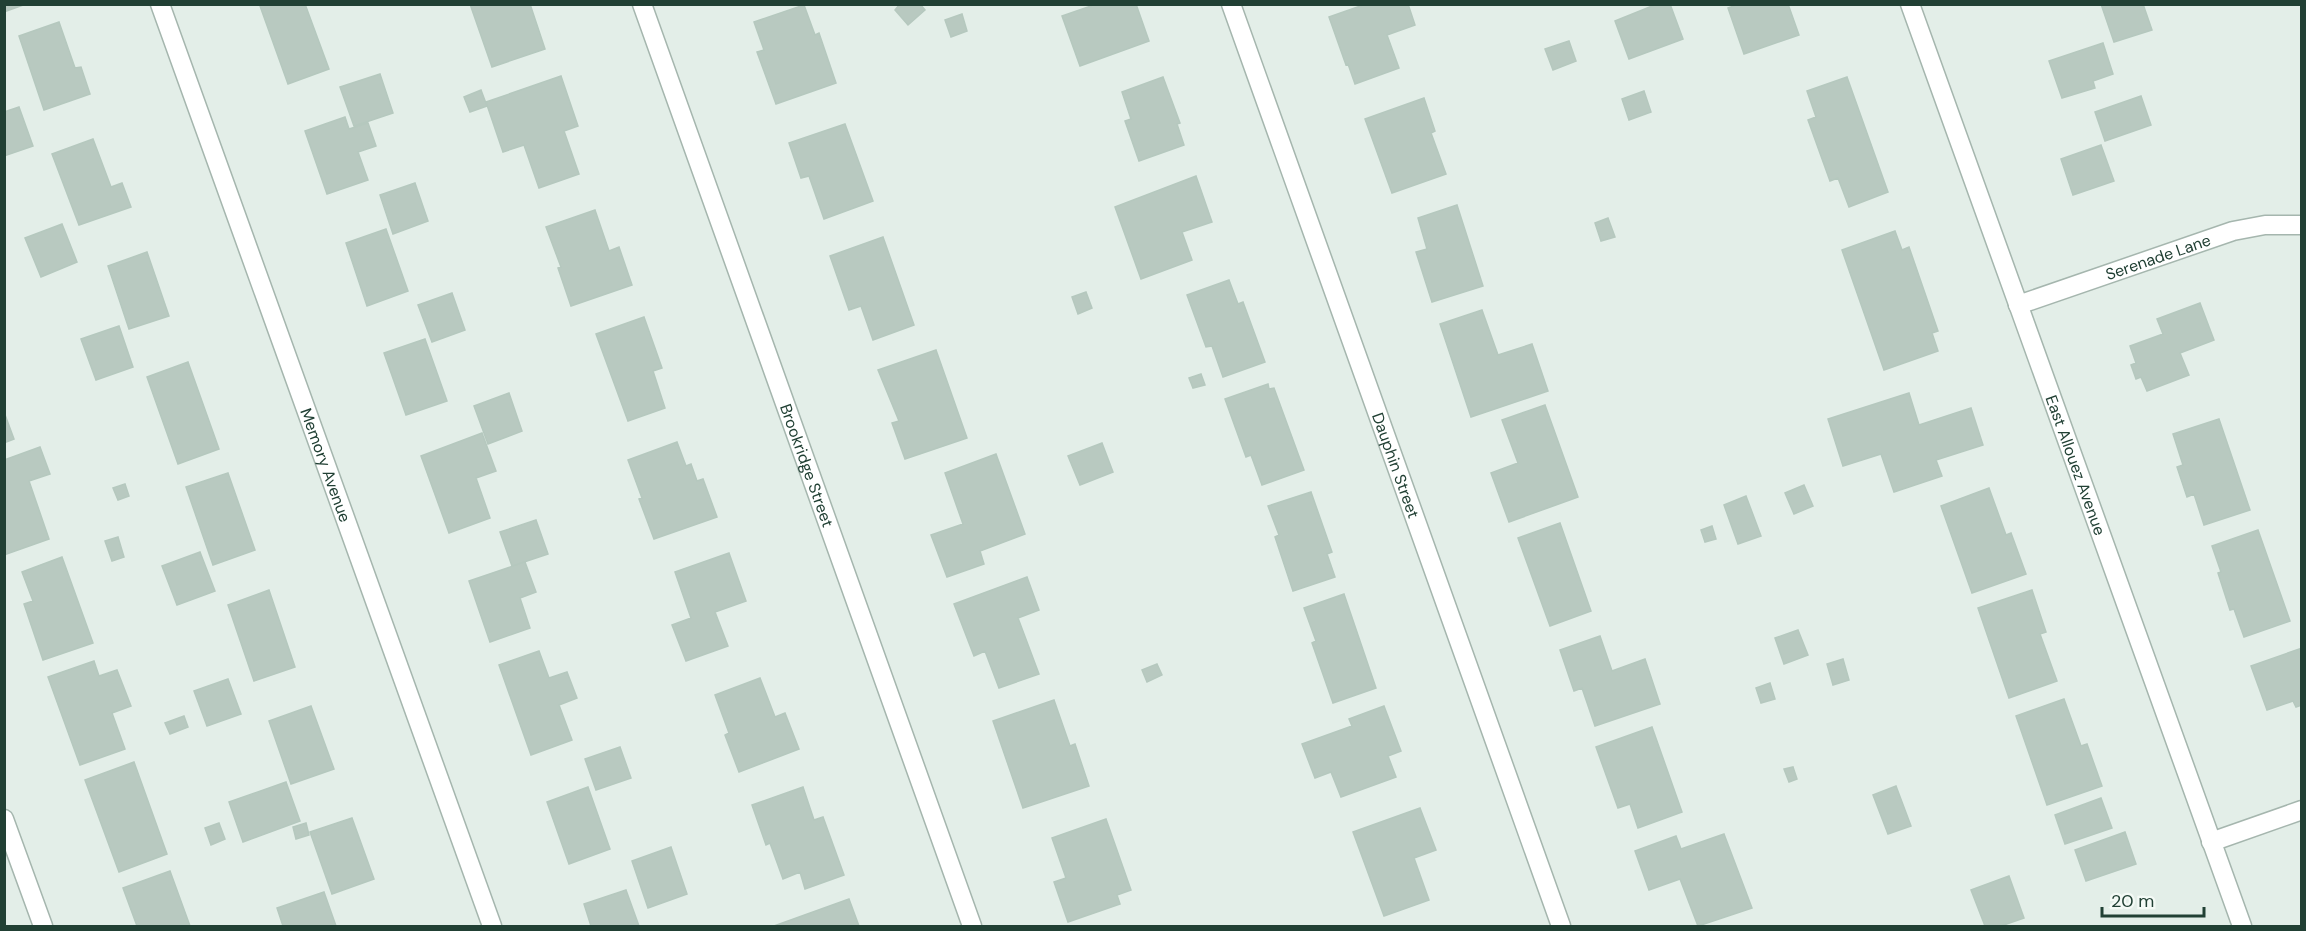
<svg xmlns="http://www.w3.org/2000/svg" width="2306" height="931" font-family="'DM Sans',sans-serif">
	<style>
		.building { fill: #b8c9c0; stroke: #b5c8be; stroke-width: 1.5 }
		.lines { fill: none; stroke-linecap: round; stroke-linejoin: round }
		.minor-casing { stroke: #a5b6ae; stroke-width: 21 }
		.minor { stroke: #fff; stroke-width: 18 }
		.labels { text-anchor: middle; stroke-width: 6; stroke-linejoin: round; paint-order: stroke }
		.street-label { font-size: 16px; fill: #214034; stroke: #f4faf6 }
	</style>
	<rect width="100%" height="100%" fill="#e3eee8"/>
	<!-- building -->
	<path class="building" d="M4,4H26L4,12Z
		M265,4H305L329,69L288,84L260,6Z
		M470,4H530L545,49L492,67Z
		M900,4H920L925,10L908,25L895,10Z
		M1090,4H1136L1149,41L1080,66L1062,16L1091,6Z
		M1366,4H1408L1415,25L1387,35L1399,68L1355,84L1348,64L1346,65L1329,17Z
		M1657,4H1670L1683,39L1629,59L1615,21Z
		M1739,4H1788L1799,35L1744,54L1728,8Z
		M2101,4H2143L2152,30L2114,42Z
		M804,5L815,35L819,33L836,83L776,104L757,52L764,50L754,22Z
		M962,14L967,31L951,37L945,20Z
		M59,22L75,68L81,67L90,94L44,110L19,36Z
		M1569,41L1576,61L1553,70L1545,49Z
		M2103,43L2113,74L2093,81L2095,88L2062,98L2049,61Z
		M380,74L393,113L354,126L340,87Z
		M561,76L578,126L564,131L579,174L539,188L524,145L503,152L486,102Z
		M1163,77L1180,123L1177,124L1184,145L1139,161L1125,121L1131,119L1122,92Z
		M1847,77L1888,192L1849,207L1838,178L1830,181L1808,120L1816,117L1807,91Z
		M481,90L487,106L470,112L464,97Z
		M1644,91L1651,112L1629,120L1622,99Z
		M2141,96L2151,125L2105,141L2095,112Z
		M1424,98L1435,131L1431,133L1446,174L1392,193L1365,119Z
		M19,107L33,146L4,156V112Z
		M345,117L349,129L368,123L376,146L358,152L368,180L327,194L305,131Z
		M845,124L873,201L824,219L809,176L801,178L789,143Z
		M93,139L111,187L122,183L131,207L79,225L52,154Z
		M2101,145L2114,181L2073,195L2061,159Z
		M1196,176L1212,222L1182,232L1192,260L1141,279L1115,207Z
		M415,183L428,221L393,234L380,195Z
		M1457,205L1483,286L1432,302L1416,252L1427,249L1418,218Z
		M595,210L609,251L619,247L632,285L571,306L558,268L561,267L546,227Z
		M1608,218L1615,237L1601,241L1595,223Z
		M62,224L77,262L41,277L25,238Z
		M386,229L408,291L367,306L346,243Z
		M1895,231L1902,250L1909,247L1938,331L1932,333L1938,351L1884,370L1842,250Z
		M883,237L914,325L873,340L861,306L849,310L830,256Z
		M147,252L169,316L129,329L108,266Z
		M1229,280L1238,304L1243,302L1265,362L1223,377L1212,346L1206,347L1187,295Z
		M1086,292L1092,308L1078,314L1072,297Z
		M452,293L465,330L432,342L418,305Z
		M2200,303L2214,340L2180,353L2189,375L2147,391L2141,377L2136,379L2131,365L2136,363L2130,346L2163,334L2157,319Z
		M1482,310L1498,355L1532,344L1548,391L1471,417L1440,324Z
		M644,317L662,368L653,371L665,408L628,421L596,334Z
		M119,326L133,367L96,380L81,339Z
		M425,339L447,401L406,415L384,353Z
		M936,350L967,438L905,459L892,423L899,421L878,370Z
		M188,362L219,449L178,464L147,377Z
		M1201,374L1205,385L1193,388L1189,378Z
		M1268,384L1269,389L1274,388L1304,470L1262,485L1251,455L1246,457L1225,399Z
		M509,393L522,431L488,444L474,406Z
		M1909,393L1919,425L1971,408L1983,445L1936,460L1942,476L1894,492L1881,454L1843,466L1828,419Z
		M1545,405L1578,497L1509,522L1491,473L1518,463L1502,420Z
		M4,412L14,439L4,443Z
		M2219,419L2250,510L2204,525L2194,494L2187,497L2177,467L2183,465L2173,434Z
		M482,433L496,471L476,478L490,518L449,533L421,456Z
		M677,442L686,466L691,464L697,481L703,479L717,517L654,539L639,499L642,498L628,460Z
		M1102,443L1113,472L1080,485L1068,456Z
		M40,447L50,474L29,481L49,539L4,555V460Z
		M996,454L1025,534L980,551L984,564L947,577L931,535L963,524L945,473Z
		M228,473L255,550L213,565L186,487Z
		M125,484L129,496L118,500L113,488Z
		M1804,485L1813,506L1794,514L1785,493Z
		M1989,488L2006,535L2011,533L2026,574L1972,593L1941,506Z
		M1311,492L1332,552L1327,554L1335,577L1293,591L1275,537L1279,535L1268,506Z
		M1746,496L1761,536L1738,544L1724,505Z
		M536,520L548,554L512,566L500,532Z
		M1560,523L1591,611L1550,626L1518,538Z
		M1712,526L1716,539L1705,542L1701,530Z
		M2258,530L2290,621L2244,637L2234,609L2230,610L2218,573L2221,572L2212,546Z
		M118,537L124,557L112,561L105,541Z
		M200,552L215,591L177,605L162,566Z
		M729,553L746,601L715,612L728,646L686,661L672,625L691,618L675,572Z
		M62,557L93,643L43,660L24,604L33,601L22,572Z
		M525,562L536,592L520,598L530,628L490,642L469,581Z
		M1027,577L1039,610L1018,618L1039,674L999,688L985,651L974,656L954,604Z
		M269,590L295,667L254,681L228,605Z
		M2032,590L2046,632L2040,634L2057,681L2009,698L1978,608Z
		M1344,594L1376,688L1333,703L1312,643L1316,641L1304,608Z
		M1798,630L1808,655L1784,664L1775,638Z
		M1600,636L1612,671L1645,659L1660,704L1595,726L1582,688L1574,691L1560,650Z
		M2302,648V705L2296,707L2293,701L2267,710L2251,666Z
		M539,651L549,678L567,672L577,698L559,705L572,740L531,755L499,665Z
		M1843,659L1849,680L1833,685L1827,664Z
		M94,661L99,676L117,670L131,706L112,713L125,749L80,765L48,677Z
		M1157,664L1162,675L1147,682L1142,670Z
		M760,678L775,717L785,713L799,749L739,772L725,735L729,733L715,695Z
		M228,679L241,714L207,726L194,691Z
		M1770,683L1775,699L1761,703L1756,688Z
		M2064,699L2081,746L2087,744L2102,786L2047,805L2016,716Z
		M1054,700L1070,746L1075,744L1089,786L1023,808L993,721Z
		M311,706L334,769L291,784L269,721Z
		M1384,706L1401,751L1388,756L1396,777L1341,797L1331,772L1315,778L1302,744L1352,726L1349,719Z
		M184,716L188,727L170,734L165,723Z
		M1652,727L1682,812L1638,828L1630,804L1618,808L1596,747Z
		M620,747L631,778L596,790L585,759Z
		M134,762L167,854L119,872L85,780Z
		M1793,767L1797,779L1789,782L1784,769Z
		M286,782L300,821L243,842L229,802Z
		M1896,786L1911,826L1888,834L1873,795Z
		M588,787L610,849L569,864L547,802Z
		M803,787L814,820L823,817L844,875L805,889L800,872L783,879L770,843L766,845L752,805Z
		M2101,798L2112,828L2065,844L2055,815Z
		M1420,808L1436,850L1414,858L1429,900L1384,916L1353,832Z
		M352,818L374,879L332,894L310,832Z
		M1106,819L1131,890L1117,895L1120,904L1068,922L1054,882L1066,878L1052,838Z
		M219,823L225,839L211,845L205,828Z
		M306,823L309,835L296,839L293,827Z
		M2125,832L2136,864L2086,881L2075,850Z
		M1724,834L1752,908L1698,926L1680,879L1649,890L1635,851L1676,836L1681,849Z
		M671,847L687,894L648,908L632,861Z
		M170,871L190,926H137L123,888Z
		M2009,876L2024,918L2001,926H1985L1971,890Z
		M626,890L639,926H591L584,904Z
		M324,892L336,926H283L277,908Z
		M849,899L859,926H774Z"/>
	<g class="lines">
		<defs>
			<g id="minor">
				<path id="s1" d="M160,4L492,926"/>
				<path id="s2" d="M642,4L972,926"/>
				<path id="s3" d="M1231,4L1561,926"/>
				<path id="s4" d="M1910,4L2242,926"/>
				<path id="s5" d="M2018,305L2233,231L2265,225H2302"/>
				<path d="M4,819L43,926"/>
				<path d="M2211,842L2302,810"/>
			</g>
		</defs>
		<!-- minor casing -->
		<use href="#minor" class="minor-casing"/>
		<!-- minor -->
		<use href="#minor" class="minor"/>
	</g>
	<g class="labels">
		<!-- street labels -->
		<g class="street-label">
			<text dy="6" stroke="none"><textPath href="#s5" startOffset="148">Serenade Lane</textPath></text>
			<text dy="6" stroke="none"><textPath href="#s1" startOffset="490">Memory Avenue</textPath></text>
			<text dy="6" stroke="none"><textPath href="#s2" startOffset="490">Brookridge Street</textPath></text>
			<text dy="6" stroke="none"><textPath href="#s3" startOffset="490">Dauphin Street</textPath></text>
			<text dy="6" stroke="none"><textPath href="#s4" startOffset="490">East Allouez Avenue</textPath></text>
		</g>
	</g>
	<!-- border -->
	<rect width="2306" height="931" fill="none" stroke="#214034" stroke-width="12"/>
	<!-- scale -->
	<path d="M2102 907v9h102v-9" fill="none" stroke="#214034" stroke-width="3"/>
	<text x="2111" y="907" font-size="18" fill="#214034" stroke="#f4faf6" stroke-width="4.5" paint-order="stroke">20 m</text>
</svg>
